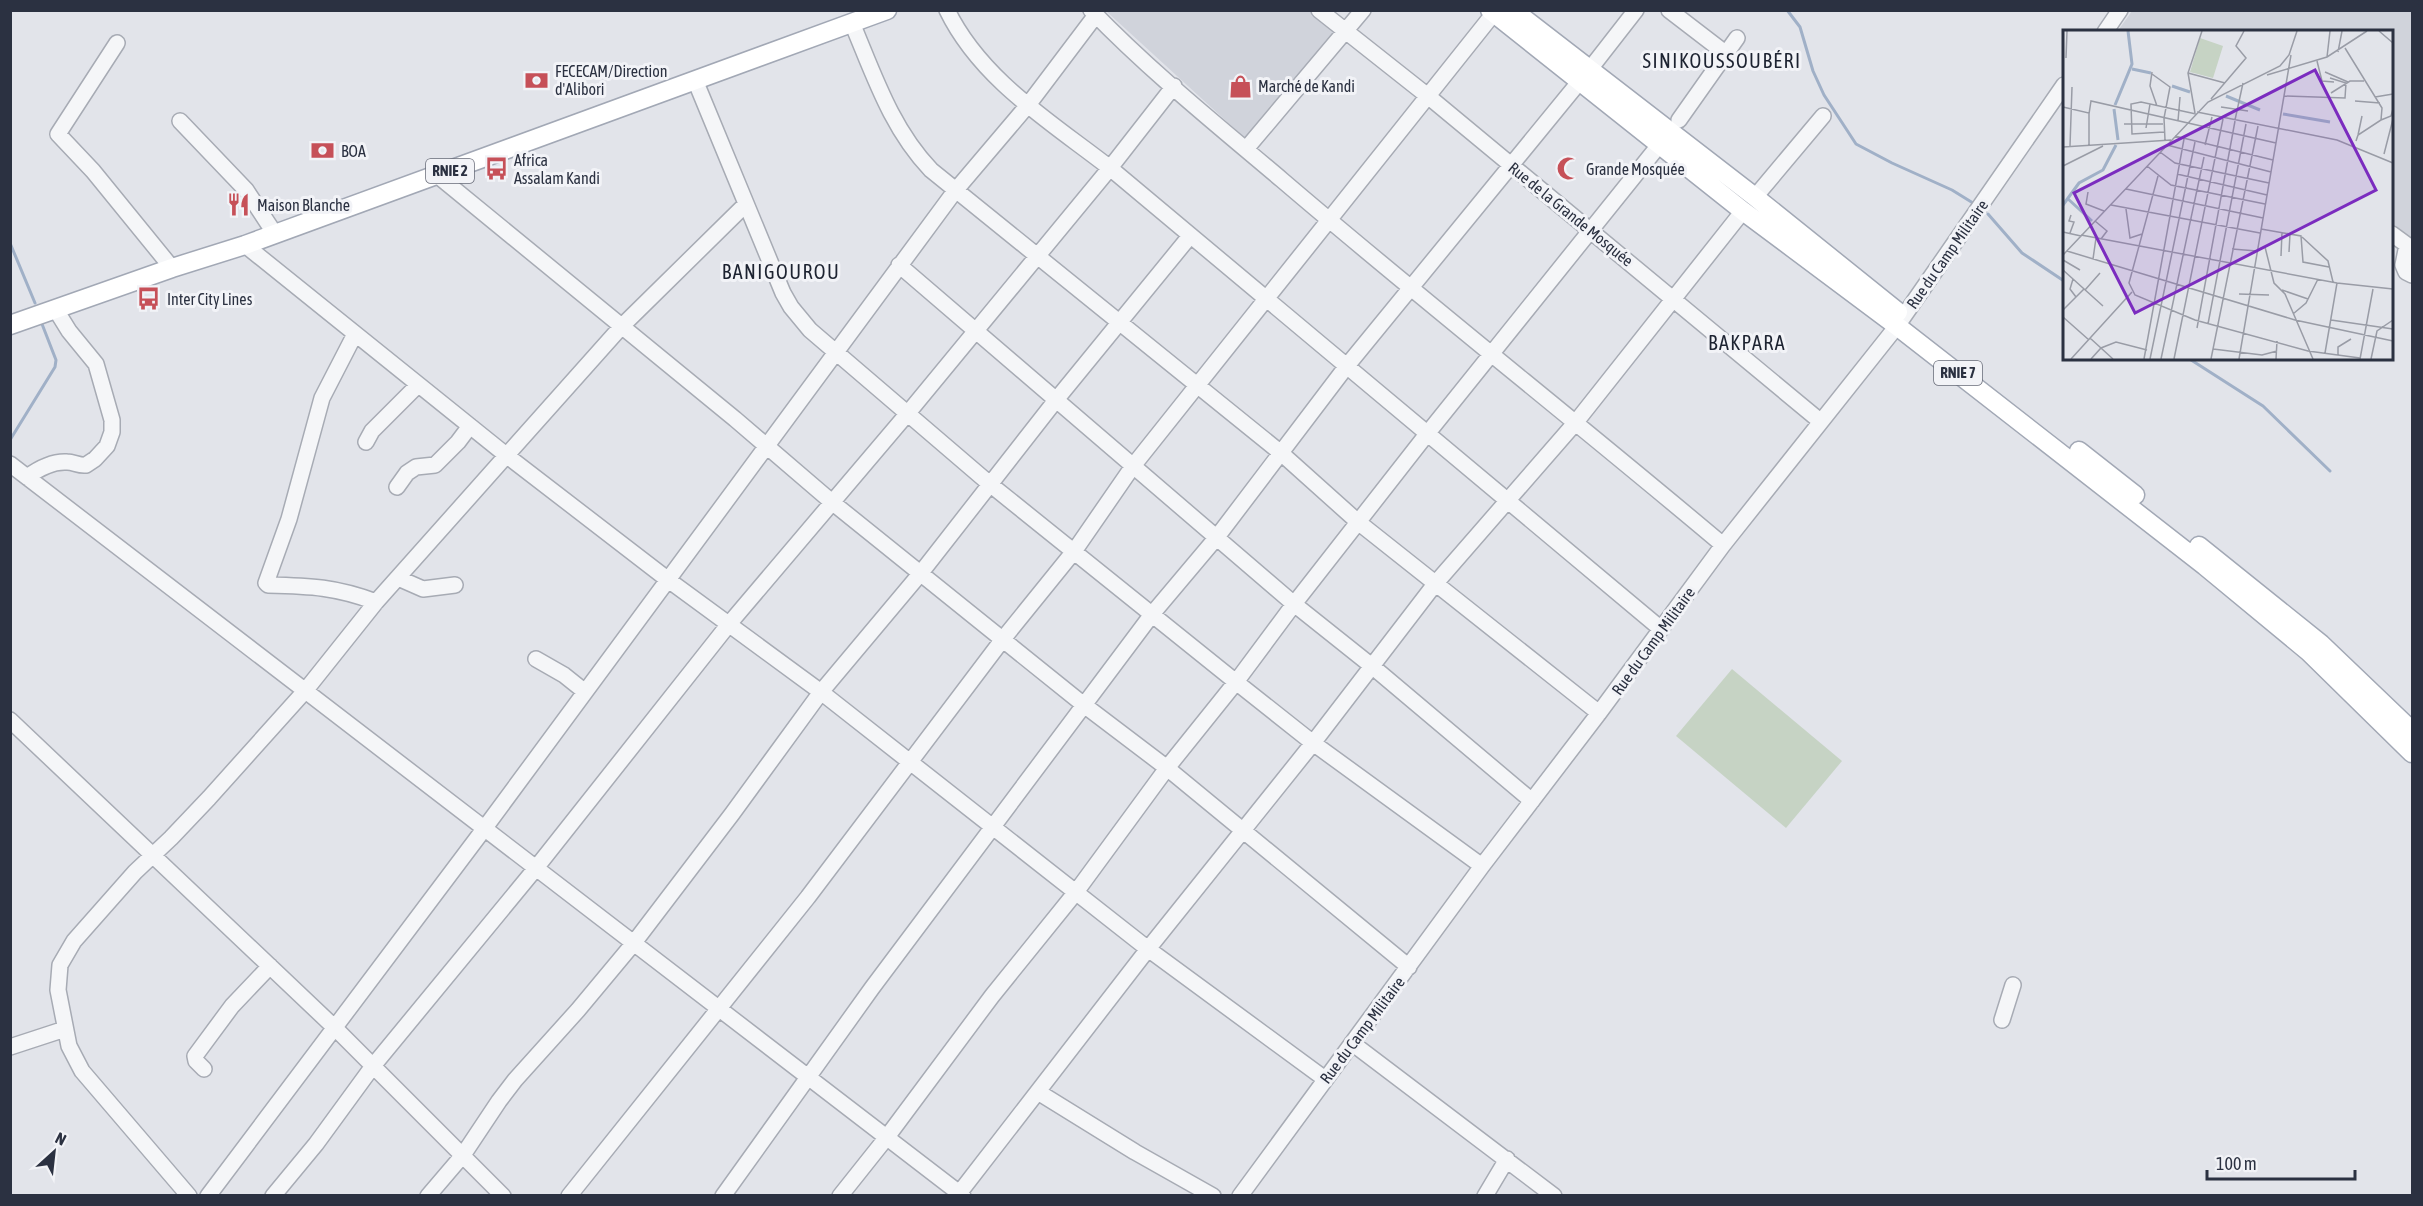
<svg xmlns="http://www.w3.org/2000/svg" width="2423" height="1206" font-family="'Asap Condensed',sans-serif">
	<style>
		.built { fill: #d0d3db }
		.green { fill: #c6d3c4 }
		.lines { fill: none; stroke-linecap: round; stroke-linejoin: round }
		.stream { stroke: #a0b0c7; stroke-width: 3 }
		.minor-casing { stroke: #a7abb4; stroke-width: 18 }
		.major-casing { stroke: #a2a8b5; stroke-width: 21 }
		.minor { stroke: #f5f6f8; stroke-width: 15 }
		.major { stroke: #fff; stroke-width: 18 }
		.labels { text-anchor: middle; stroke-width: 6; stroke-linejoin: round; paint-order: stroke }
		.shield { fill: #f2f3f7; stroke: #676b78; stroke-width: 1.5 }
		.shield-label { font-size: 15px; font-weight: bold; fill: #2b3141 }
		.poi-label { font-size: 16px; fill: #2b3141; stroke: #f2f3f7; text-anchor: start }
		.street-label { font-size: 16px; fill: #2b3141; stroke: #f2f3f7 }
		.quarter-label { font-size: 20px; letter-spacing: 1.5px; fill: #1d2331; stroke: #f2f3f7 }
		.inset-river { fill: none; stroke: #a0b0c7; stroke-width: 3 }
		.inset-road { fill: none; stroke: #999ca6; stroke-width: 1.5 }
		.view { fill: #7b2cbf; fill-opacity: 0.15; stroke: #7b2cbf; stroke-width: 3 }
		.inset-edge { fill: none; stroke: #2b3141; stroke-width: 3 }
	</style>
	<rect width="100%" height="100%" fill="#e2e4ea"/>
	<!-- built -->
	<path class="built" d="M1106,11H1312L1338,31L1248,141Z
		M2132,11H2412V238L2392,227V32H2117Z"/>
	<!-- green -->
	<path class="green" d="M1732,669L1842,761L1786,828L1676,736Z"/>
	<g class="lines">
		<!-- stream -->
		<path class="stream" d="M1787,10L1800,27L1813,71L1824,95L1856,144L1892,163L1952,190L1973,203
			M1988,214L2022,253L2064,281
			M10,243L35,303
			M2188,358L2263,406L2330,471
			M10,440L55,367L56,360L42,324"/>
		<defs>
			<path id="minor" d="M947,10C981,80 1051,122 1110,168L1661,629
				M1091,10C1150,71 1217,125 1282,180C1427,304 1577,422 1723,545
				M1319,10L1429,97L1820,421
				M1669,10L1725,53
				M852,23C874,75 891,128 931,170L1281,453L1358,522L1599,713
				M2105,32L2120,10
				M117,43L58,134L93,171L172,268
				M1590,69L1636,10
				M695,80L783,293L791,307L810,330L991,485L1236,682L1313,743L1482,866
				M1679,120L1737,38
				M180,121L246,190L275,234
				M1246,149L1363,10
				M437,175L735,419L833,503L1084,705L1167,768L1409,967
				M1755,197L1823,116
				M2392,234L2407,245L2403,265L2406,272L2412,275
				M245,245L506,455L667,579L821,692L1148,949L1325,1079
				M899,265L1294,604L1373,667L1532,801
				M355,334L322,398L289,519L266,583L268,585C311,586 336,587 376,602
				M366,442L372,431L418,385
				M10,464L963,1196
				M27,477C38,469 52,461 67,462C74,462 79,466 86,465L95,459L107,446L112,432V420L96,364L69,331L56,310
				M397,487L407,473L416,467L435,465L458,442L470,426
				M398,578L423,589L455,585
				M536,659L564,675L584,691
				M10,720L334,1027L503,1196
				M2002,1020L2013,985
				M1352,1043L1554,1196
				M10,1047L65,1029
				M204,1069L196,1061L195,1056L232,1006L270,966
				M1038,1092L1135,1152L1213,1196
				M189,1196L82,1071L69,1046L58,990L60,965L74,941L135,872L171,838L209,798L305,691L376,602L621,327L746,204
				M208,1196L484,829L955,191L1028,105L1096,15
				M273,1196L316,1144L373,1066L536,868L729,624L908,413L1110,168L1174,86
				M428,1196L463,1155L499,1101L515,1080L578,1010L633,944L732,814L821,692L920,574L1056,400L1190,236
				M569,1196L808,897L1003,639L1075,550L1133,466L1494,13
				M723,1196L872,988L1153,613L1217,537L1346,367L1580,81
				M840,1196L887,1137L992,996L1076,892L1167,768L1236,682L1294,604L1427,434L1660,144
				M957,1196L1148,949L1313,743L1435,584L1576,422L1743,211
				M1240,1196L1482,866L1599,713L1723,545L1897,326L2064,85
				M1485,1196L1507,1159"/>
			<path id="major" d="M1490,10L1743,211L1897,326L2205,566L2309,652L2412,753
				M1513,10L1755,197L1898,312
				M10,325L172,268L245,245L887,10
				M2079,451L2135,495
				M2199,546L2321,644L2412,731"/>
		</defs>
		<!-- minor casing -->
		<use href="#minor" class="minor-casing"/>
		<!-- major casing -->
		<use href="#major" class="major-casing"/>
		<!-- minor -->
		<use href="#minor" class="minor"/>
		<!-- major -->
		<use href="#major" class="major"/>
	</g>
	<!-- icons -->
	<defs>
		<symbol id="bank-bare" viewBox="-9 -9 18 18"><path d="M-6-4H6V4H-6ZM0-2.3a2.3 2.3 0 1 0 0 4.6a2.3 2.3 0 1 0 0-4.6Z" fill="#c65058" stroke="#f2f3f7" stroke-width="2.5" paint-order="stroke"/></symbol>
		<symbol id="shop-bare" viewBox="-9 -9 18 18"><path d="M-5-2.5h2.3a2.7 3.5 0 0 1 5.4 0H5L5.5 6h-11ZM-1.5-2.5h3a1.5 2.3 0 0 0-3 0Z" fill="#c65058" stroke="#f2f3f7" stroke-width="2.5" paint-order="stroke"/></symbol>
		<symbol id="bus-bare" viewBox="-9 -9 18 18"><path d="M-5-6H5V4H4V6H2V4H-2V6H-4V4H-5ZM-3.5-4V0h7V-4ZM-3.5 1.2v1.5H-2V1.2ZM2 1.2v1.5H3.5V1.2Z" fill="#c65058" stroke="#f2f3f7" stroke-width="2.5" paint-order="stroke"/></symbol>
		<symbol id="mosque-bare" viewBox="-9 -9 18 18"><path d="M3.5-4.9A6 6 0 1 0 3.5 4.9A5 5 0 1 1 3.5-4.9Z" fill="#c65058" stroke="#f2f3f7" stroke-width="2.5" paint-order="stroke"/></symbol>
		<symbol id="restaurant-bare" viewBox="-9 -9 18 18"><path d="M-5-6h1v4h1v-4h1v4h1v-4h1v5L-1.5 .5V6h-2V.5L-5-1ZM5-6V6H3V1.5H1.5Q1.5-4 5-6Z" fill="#c65058" stroke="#f2f3f7" stroke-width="2.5" paint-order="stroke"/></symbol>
	</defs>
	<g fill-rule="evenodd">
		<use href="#bank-bare" x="520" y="64" width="33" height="33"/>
		<use href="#shop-bare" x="1224" y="70" width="33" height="33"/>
		<use href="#bank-bare" x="306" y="134" width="33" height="33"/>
		<use href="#bus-bare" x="480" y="152" width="33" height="33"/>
		<use href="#mosque-bare" x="1552" y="152" width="33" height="33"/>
		<use href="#restaurant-bare" x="222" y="188" width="33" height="33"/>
		<use href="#bus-bare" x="132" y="282" width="33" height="33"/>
	</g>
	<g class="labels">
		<!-- shield labels -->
		<g class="shield">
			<rect x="426" y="159" width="48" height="24" rx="4.5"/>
			<rect x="1934" y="361" width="48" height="24" rx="4.5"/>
		</g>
		<g class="shield-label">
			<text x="450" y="176">RNIE 2</text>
			<text x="1958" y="378">RNIE 7</text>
		</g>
		<!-- poi labels -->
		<g class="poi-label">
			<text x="555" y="77">FECECAM/Direction<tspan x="555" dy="18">d'Alibori</tspan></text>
			<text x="1258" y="92">Marché de Kandi</text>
			<text x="341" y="157">BOA</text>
			<text x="514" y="166">Africa<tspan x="514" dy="18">Assalam Kandi</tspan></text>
			<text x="1586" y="175">Grande Mosquée</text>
			<text x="257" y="211">Maison Blanche</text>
			<text x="167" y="305">Inter City Lines</text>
		</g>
		<!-- street labels -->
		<g class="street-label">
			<text transform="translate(1571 214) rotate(39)" y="6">Rue de la Grande Mosquée</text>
			<text transform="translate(1947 254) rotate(-55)" y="6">Rue du Camp Militaire</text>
			<text transform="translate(1653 641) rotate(-54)" y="6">Rue du Camp Militaire</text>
			<text transform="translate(1362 1030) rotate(-53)" y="6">Rue du Camp Militaire</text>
		</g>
		<!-- quarter labels -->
		<g class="quarter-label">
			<text x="1722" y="68">SINIKOUSSOUBÉRI</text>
			<text x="781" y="279">BANIGOUROU</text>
			<text x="1747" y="350">BAKPARA</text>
		</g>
	</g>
	<!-- overview -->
	<g transform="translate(2063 30)">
		<rect width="330" height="330" fill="#e2e4ea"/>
		<path d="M137,8L160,16L150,48L127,42Z" fill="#c6d3c4"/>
		<path class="inset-river" d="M69,39L88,43M109,56L127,62M163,66L197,80M52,75L69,34L65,1M51,79L55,110M220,84L267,92M4,168L29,191M0,175L16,153L40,140L53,115"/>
		<path class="inset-road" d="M316,1L330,13M282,18L319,78L318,90L295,105L293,111M275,22L279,1M264,27L267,1M3,28L4,1M254,31L259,51L271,52M89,42L87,56L94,76M262,42L285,52M125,43L162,53M89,44L107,57L101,88L102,110M204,45L264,27L304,1M268,63L287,51H301M221,66L282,68L283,53L267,48M312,67L330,64M148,69L183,28L173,16L181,1M292,71L317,73M0,77L26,83V115M158,77L185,81M134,82L274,110L330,133M132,83L125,43L139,1M26,84L28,71L213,113M172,90L180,53M318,90L328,86L330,79M115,91L117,67M61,94H100M83,98L87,74M101,102L69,104L68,74L78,72L133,84M295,105L299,86M112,106L210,130M104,115L208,142M142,115L149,87M7,116L9,57M0,117L108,110M97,122L112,133L206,153M321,124L330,89M0,136L40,116M84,136L108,155L202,174M114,144L204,165M95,146L66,253L72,265L132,290L245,321L297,328M63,159L200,188M25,162L23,174L41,181M48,175L197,203M63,179L67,208L79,204M32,191L44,201L38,209M198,199L238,206L240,232L266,237M0,202L18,206M7,203L11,192L6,191L8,185M18,205L274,253L330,259M239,207L265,231L270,252M202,217L211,253L222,264L250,329M169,219L194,221M4,221L232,290L330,311M226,222L227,204M0,225L145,72L217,36L226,25L234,1M218,226L219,202M30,229L33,208M0,230L17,240M0,240L40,276M10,249L7,259L13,267M22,260L37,243M219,260L245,269M176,264L206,265M0,280L21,259M230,284L243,273L255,249M0,287L26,310M268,290L330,299M145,294L183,94M134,298L172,91M27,308L50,329M150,319L199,325L214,321M262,323L274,253M275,325V317L288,309M8,329L69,262M28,329L38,318L53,312L84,320M81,329L121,109M87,329L132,112M98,329L141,127M111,329L160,89M148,329L195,96M176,329L228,25M213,329L214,311M297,329L310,259M308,329L314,301L330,290"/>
		<path class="view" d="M252,40L313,160L72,283L11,163Z"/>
		<rect width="330" height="330" class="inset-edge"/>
	</g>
	<!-- border -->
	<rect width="2423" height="1206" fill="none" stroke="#2b3141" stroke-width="24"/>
	<!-- north arrow -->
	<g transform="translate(54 1152) rotate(27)" stroke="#f2f3f7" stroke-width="4.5" paint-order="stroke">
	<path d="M0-4.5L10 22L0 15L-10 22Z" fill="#2b3141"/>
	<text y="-9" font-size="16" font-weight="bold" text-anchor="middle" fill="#2b3141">N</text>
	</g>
	<!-- scale -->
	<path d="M2207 1170v9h148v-9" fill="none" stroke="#2b3141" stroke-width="3"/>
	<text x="2216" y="1170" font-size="18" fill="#2b3141" stroke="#f2f3f7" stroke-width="4.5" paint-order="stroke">100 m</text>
</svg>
